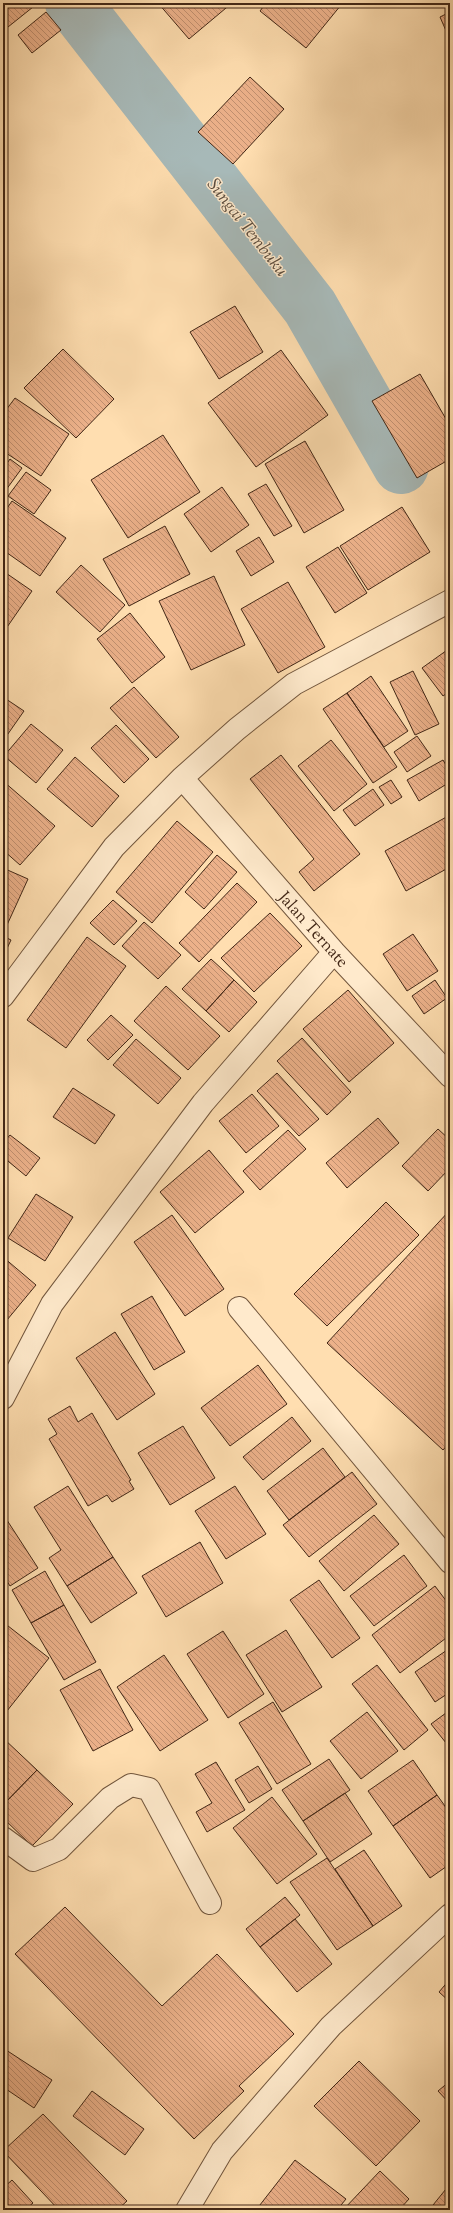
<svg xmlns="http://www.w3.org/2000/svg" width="453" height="2213" font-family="'Sorts Mill Goudy',serif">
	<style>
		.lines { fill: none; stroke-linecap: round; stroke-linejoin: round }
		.river { stroke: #a7b9b8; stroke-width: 56 }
		.building { fill: url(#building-back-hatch); stroke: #422716 }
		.minor-casing { stroke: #71553c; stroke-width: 24 }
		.minor { stroke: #ffeacc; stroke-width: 22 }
		.labels { text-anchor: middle; stroke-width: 3; stroke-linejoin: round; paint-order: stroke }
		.street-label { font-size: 17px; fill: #422716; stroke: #ffeacc }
		.water-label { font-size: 18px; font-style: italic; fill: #5b4c3e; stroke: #ffeacc }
	</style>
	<defs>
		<pattern id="building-back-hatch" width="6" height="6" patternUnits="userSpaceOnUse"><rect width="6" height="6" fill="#ecb18a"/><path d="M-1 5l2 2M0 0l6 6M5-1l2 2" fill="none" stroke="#c19070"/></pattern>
	</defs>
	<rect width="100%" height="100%" fill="#ffdeb0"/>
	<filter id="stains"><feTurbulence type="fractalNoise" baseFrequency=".005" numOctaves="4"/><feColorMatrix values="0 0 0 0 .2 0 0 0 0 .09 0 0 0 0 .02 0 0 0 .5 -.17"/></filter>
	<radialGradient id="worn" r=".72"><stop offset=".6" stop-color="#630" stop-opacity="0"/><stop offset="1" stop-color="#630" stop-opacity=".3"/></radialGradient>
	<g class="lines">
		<!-- river -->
		<path class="river" d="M73,3L310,307L401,466"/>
	</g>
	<!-- building -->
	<path class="building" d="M3,3H38L3,31Z
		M158,3H232L189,39Z
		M266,3H338L341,5L306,48L260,11Z
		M46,12L61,30L32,53L18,35Z
		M450,12V40L440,17Z
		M250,77L284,109L233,164L198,132Z
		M450,144V155L446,146Z
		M235,306L263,352L219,379L190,332Z
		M63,349L114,399L76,438L24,388Z
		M281,350L328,415L256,467L208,403Z
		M420,374L450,426V459L417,478L372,401Z
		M15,398L69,434L41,476L3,451V414Z
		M163,435L200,492L128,538L91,480Z
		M305,441L344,510L304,533L265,464Z
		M10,459L22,468L3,494V469Z
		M26,472L51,490L34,514L8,496Z
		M266,484L292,526L274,536L248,494Z
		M222,487L249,525L211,552L184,514Z
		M12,501L66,538L40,576L3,550V514Z
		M402,507L430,552L368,590L340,546Z
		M165,526L190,574L129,606L103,559Z
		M259,537L274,562L251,576L236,551Z
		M338,547L367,593L335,613L306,567Z
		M81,565L125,605L100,632L56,592Z
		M3,571L32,591L3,633Z
		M214,576L245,645L191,670L159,601Z
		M288,582L325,647L278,673L241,609Z
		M130,613L165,657L132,683L97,639Z
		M450,648V691L443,696L422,668Z
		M413,671L439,724L415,735L390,682Z
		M371,676L408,731L384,747L347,693Z
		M134,687L179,737L156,758L110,708Z
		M347,693L397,767L373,783L323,709Z
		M3,697L24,711L3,741Z
		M31,724L63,750L36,783L4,756Z
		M116,725L149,759L124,783L91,748Z
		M417,736L431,756L407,772L394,752Z
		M331,740L367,784L334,811L298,766Z
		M281,755L360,854L314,891L299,872L314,859L250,779Z
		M75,757L119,796L92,827L47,789Z
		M443,760L450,772V782L419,801L407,780Z
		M391,780L402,797L391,804L379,787Z
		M3,781L55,826L20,865L3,850Z
		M373,789L384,805L355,826L343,810Z
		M450,815V867L406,891L385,851Z
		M177,821L213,852L152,923L116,892Z
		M217,855L237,872L204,909L185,892Z
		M3,868L28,879L7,925L3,923Z
		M237,883L257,902L199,962L179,943Z
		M113,900L137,921L114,945L90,923Z
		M270,913L302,946L254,992L221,958Z
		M144,922L181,955L158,979L122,946Z
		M413,934L438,971L407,991L383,954Z
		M3,936L11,940L3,957Z
		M87,937L126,966L66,1048L27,1020Z
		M211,959L234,980L206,1011L182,989Z
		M234,980L257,1002L229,1032L206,1011Z
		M435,980L447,998L424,1014L412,996Z
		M166,986L220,1036L188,1070L134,1021Z
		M348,990L394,1043L349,1082L303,1029Z
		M111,1015L133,1035L108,1060L87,1040Z
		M302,1038L351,1092L327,1115L277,1061Z
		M136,1039L181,1078L158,1104L113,1065Z
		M277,1073L319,1119L299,1136L257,1091Z
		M73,1088L115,1115L95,1144L53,1117Z
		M252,1094L279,1126L246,1153L219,1121Z
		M378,1118L399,1143L347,1188L326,1163Z
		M438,1129L450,1140V1168L428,1191L402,1166Z
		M288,1130L306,1149L260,1190L243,1171Z
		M10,1135L40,1158L26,1176L3,1157V1143Z
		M209,1150L244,1192L195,1233L160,1192Z
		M36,1194L73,1217L45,1261L8,1238Z
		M386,1202L419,1235L327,1326L294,1294Z
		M450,1210V1442L443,1450L327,1343Z
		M172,1215L224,1289L185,1316L134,1242Z
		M3,1257L36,1285L7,1320L3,1317Z
		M152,1296L185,1352L154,1370L121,1314Z
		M115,1332L155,1394L117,1420L76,1358Z
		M258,1365L287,1404L230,1446L201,1408Z
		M70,1406L78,1422L92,1413L131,1480L129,1481L134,1489L112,1502L107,1495L88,1506L49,1439L57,1434L48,1419Z
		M292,1417L311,1441L263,1480L243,1457Z
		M183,1426L215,1478L170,1505L138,1453Z
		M323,1448L345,1477L289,1520L267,1491Z
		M352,1472L377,1504L309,1557L283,1525Z
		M68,1486L113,1557L67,1586L49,1558L61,1550L34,1507Z
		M235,1486L266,1534L226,1559L195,1511Z
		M3,1514L38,1568L10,1586L3,1575Z
		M374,1515L399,1544L344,1591L319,1561Z
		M200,1542L223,1583L166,1617L142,1576Z
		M404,1555L427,1586L374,1626L350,1596Z
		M113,1557L137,1593L91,1623L67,1586Z
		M45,1571L64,1605L31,1623L12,1590Z
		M319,1580L360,1638L332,1658L290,1600Z
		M435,1586L450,1606V1635L400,1673L372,1635Z
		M64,1605L96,1662L64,1680L31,1623Z
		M3,1622L49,1658L3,1716Z
		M286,1630L322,1687L282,1712L246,1655Z
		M223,1631L264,1694L228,1718L187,1654Z
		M450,1648V1692L435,1702L415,1672Z
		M164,1655L208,1720L160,1751L117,1687Z
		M377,1665L428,1730L404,1750L352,1684Z
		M100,1669L133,1730L93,1751L60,1690Z
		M273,1702L311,1764L277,1784L239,1723Z
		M450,1710V1748L431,1724Z
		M367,1712L398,1751L361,1779L330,1741Z
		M3,1738L37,1770L3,1805Z
		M329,1759L350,1790L303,1821L282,1790Z
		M413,1760L437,1795L393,1826L368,1791Z
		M216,1762L245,1810L207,1832L196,1812L212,1803L195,1774Z
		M258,1766L272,1789L249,1803L235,1780Z
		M37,1770L73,1804L32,1846L3,1818V1805Z
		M345,1793L372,1834L330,1862L303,1821Z
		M437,1795L450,1813V1864L430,1878L393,1826Z
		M272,1797L317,1854L277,1884L233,1828Z
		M364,1850L402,1906L373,1926L335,1869Z
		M327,1858L373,1926L337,1950L290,1882Z
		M285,1897L300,1915L260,1947L246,1929Z
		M65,1907L162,2006L217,1954L294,2034L239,2086L244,2091L194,2139L15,1954Z
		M295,1919L332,1964L297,1992L260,1947Z
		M450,1979V2002L439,1992Z
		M3,2048L52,2080L34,2108L3,2087Z
		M359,2061L420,2121L376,2166L314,2106Z
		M450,2081V2104L438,2091Z
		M92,2091L144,2129L125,2155L73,2116Z
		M43,2114L127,2201L117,2210H59L3,2151Z
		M295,2160L346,2199L337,2210H256Z
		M380,2171L409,2199L399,2210H343Z
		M12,2180L33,2203L25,2210H3V2188Z
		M450,2184V2210H429Z"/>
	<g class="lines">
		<defs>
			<path id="minor" d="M182,778L334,952L450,1076
				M3,996L114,847L182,778L237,729L294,684L450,601
				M239,1308L450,1562
				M3,1398L52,1304L203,1103L334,952
				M3,1838L33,1860L59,1849L110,1798L131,1785L149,1789L210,1903
				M187,2210L222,2151L331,2026L450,1915"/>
		</defs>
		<!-- minor casing -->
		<use href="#minor" class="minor-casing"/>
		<!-- minor -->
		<use href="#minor" class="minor"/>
	</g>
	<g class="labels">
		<!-- street labels -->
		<g class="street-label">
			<text transform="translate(314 929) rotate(48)" y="6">Jalan Ternate</text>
		</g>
		<!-- water labels -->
		<g class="water-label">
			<text transform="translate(248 227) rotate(52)" y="6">Sungai Tembuku</text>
		</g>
	</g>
	<!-- margin -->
	<rect width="453" height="2213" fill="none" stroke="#ffdeb0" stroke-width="16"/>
	<rect x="4" y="4" width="445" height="2205" fill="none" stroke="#422716" stroke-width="2"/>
	<rect x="8" y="8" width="437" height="2197" fill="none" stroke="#422716"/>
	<rect width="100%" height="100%" filter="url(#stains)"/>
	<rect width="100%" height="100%" fill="url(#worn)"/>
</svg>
